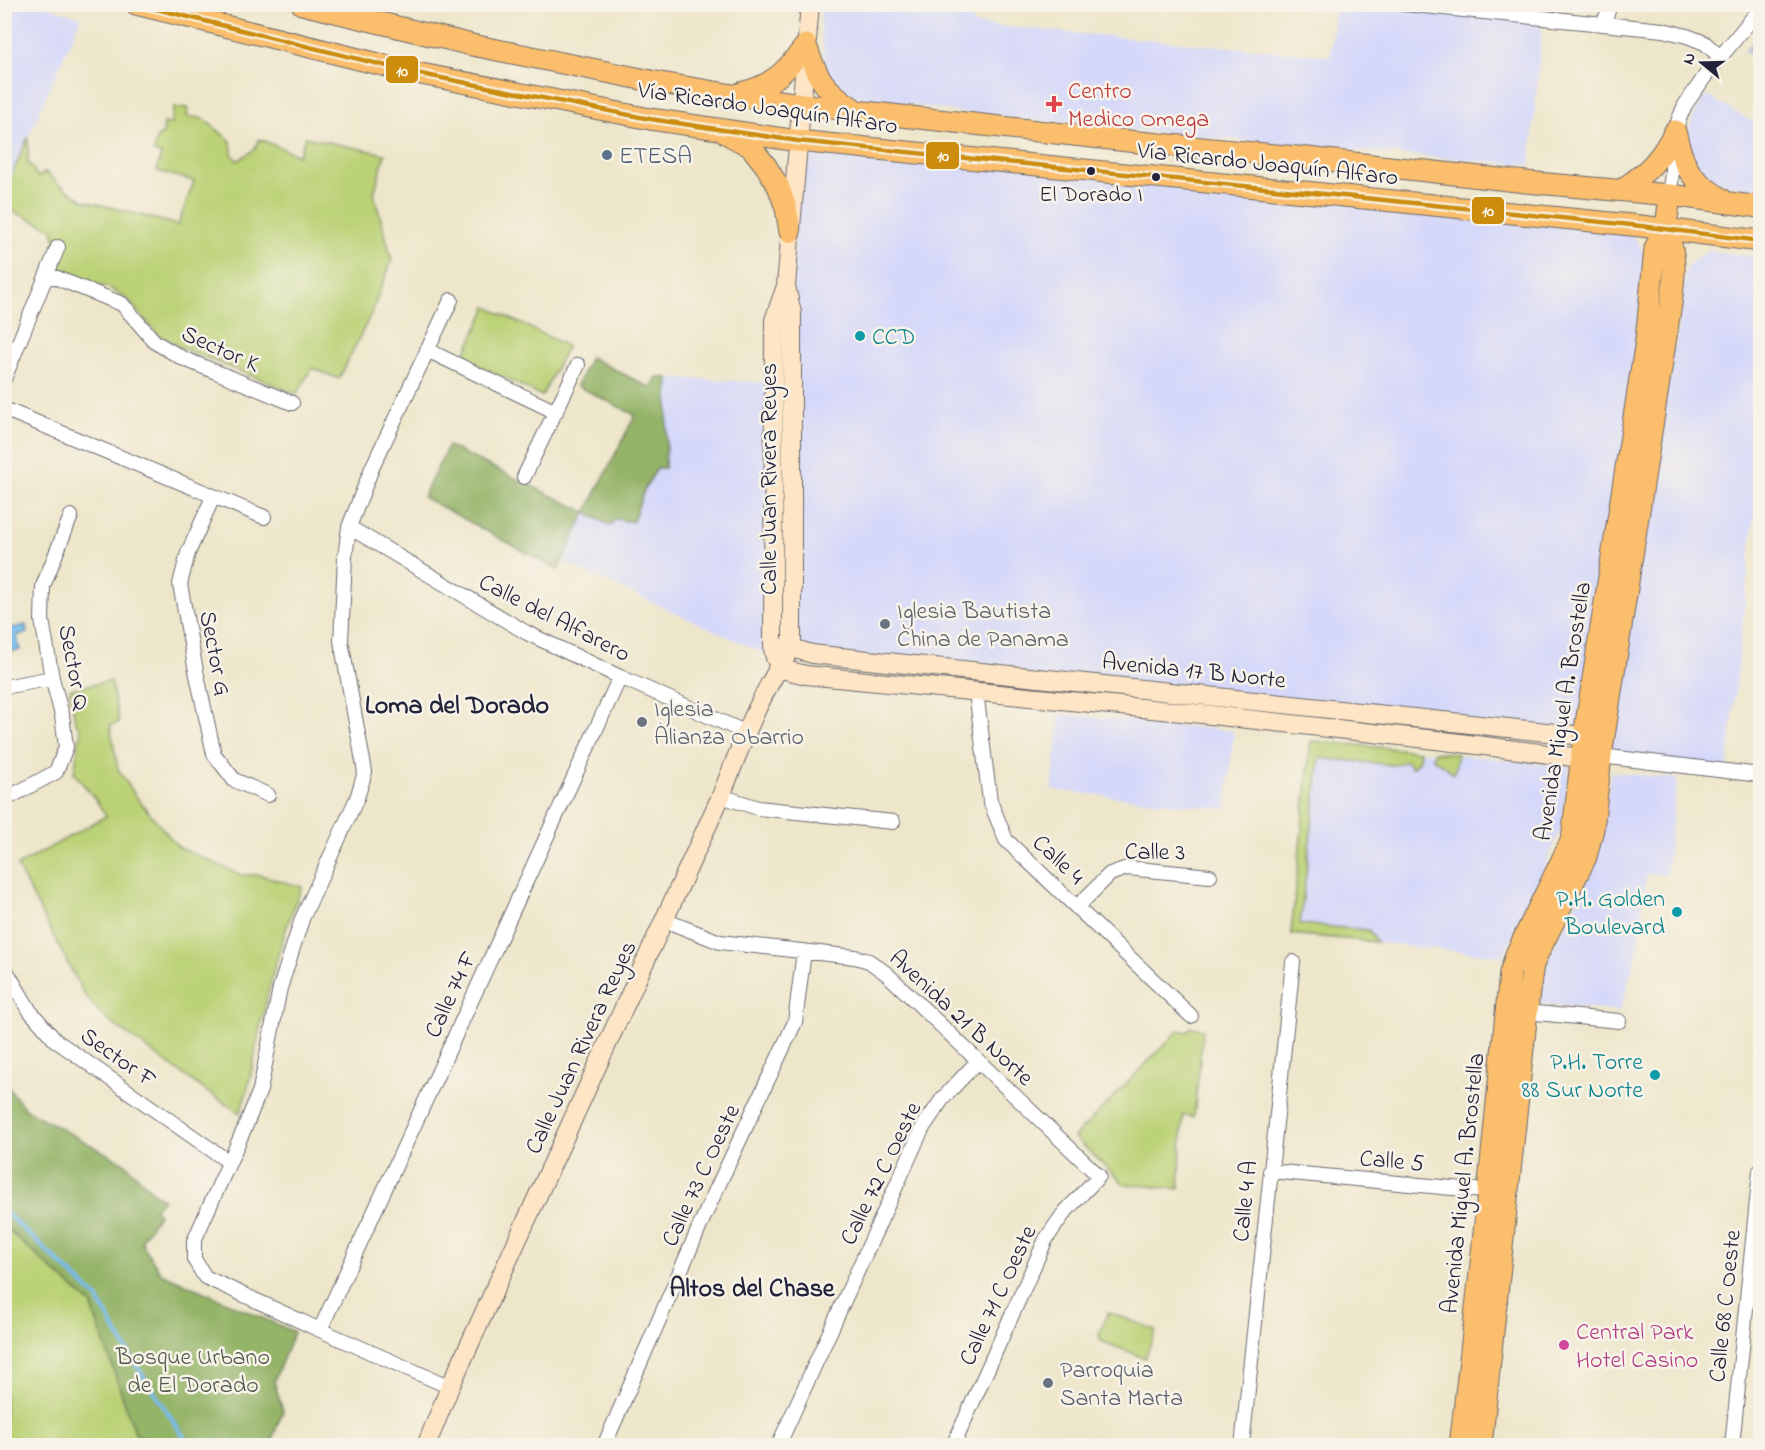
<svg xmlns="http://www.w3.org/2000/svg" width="1765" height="1450" font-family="'Indie Flower',sans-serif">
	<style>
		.built { fill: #d5d8f9 }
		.industrial { fill: #bdc3de }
		.green { fill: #bbd276; stroke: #6e7a58; stroke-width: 1.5 }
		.forest { fill: #94b467; stroke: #5b6b51; stroke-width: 1.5 }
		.water { fill: #77bcee; stroke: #4c6f94; stroke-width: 1.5 }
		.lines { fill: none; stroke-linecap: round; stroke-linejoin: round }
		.stream { stroke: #77bcee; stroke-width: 4 }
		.street-casing { stroke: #69676d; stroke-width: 16 }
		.secondary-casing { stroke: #69676d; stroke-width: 20 }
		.primary-casing { stroke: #69676d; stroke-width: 23 }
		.street { stroke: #fff; stroke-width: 14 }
		.secondary { stroke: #fde5c5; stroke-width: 18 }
		.primary { stroke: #fabe6d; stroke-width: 21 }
		.bus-1-casing { stroke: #f7f3e8; stroke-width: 9 }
		.bus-1 { stroke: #cc8c0c; stroke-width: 4.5 }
		.health-dot { fill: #e0444e; stroke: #f7f3e8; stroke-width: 2 }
		.service-dot { fill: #5c6f8a; stroke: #f7f3e8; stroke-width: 2 }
		.bus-dot { fill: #22223b; stroke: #f7f3e8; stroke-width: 2 }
		.culture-dot { fill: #0f9aa8; stroke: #f7f3e8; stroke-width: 2 }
		.worship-dot { fill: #6b7280; stroke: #f7f3e8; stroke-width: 2 }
		.hotel-dot { fill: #d1479c; stroke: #f7f3e8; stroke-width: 2 }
		.labels { text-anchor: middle; stroke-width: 5; stroke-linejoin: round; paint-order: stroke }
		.bus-label { font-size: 22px; fill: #22223b; stroke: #f7f3e8 }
		.health-label { font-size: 24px; fill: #be3a42; stroke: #f7f3e8; text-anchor: start }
		.street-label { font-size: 24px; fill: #22223b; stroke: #f7f3e8 }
		.service-label { font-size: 24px; fill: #4e5e75; stroke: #f7f3e8; text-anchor: start }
		.culture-label { font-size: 24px; fill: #0d838f; stroke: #f7f3e8; text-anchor: end }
		.worship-label { font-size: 24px; fill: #5b616d; stroke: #f7f3e8; text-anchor: start }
		.hotel-label { font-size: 24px; fill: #b23c85; stroke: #f7f3e8; text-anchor: start }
		.park-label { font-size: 24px; fill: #50574d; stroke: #f7f3e8 }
		.neighbourhood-label { font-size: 26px; font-weight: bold; fill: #22223b; stroke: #f7f3e8 }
		.line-badge { stroke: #f7f3e8; stroke-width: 2 }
		.badge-label { font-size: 16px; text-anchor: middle; font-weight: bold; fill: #fff }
	</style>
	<rect width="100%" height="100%" fill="#f7f3e8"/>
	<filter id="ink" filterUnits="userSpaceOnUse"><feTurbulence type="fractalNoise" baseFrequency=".0167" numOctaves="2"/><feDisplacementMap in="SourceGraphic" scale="12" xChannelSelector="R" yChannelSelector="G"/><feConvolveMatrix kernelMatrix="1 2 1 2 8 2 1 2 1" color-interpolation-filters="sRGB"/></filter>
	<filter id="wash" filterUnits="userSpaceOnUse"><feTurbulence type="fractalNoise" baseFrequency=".008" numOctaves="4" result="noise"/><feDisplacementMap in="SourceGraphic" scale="24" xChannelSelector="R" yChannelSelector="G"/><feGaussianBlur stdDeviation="1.35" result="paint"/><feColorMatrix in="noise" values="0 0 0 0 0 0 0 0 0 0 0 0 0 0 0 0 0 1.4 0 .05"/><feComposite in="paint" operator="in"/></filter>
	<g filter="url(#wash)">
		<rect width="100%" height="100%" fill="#eee6ca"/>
		<!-- built -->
		<path class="built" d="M5,5H42L81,17L5,190Z
			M821,5H973V24L1330,56L1336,5H1404L1477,11L1542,26L1530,165L1322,148L980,115L847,95L826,70L821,34Z
			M1704,94L1760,126V191L1710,181L1703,177L1686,141L1688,130Z
			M798,141L1630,231L1646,256L1652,274L1584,736L792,648V313Z
			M1708,250L1760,258V458L1727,772L1601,756L1665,350L1676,345L1686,268L1689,264Z
			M669,378L774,383L775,656L761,652L562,561L586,512L610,526L615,518L633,522L644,490L657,468H665Z
			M1060,714L1234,731L1226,809L1052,790Z
			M1311,741L1569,766L1562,825L1533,896L1503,956L1291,934Z
			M1611,772L1677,779L1666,875L1646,874L1638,948L1620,1011L1535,1003L1539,977L1598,856Z"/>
		<!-- industrial -->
		<path class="industrial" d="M1760,32V58L1743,52Z"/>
		<!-- green -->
		<path class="green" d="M174,107L188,108L187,116L204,119L231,141L232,153L237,161L255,149L259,139L299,155L305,137L385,154L374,194L392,260L371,314L339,379L312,368L297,394L182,348L158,335L127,299L109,288L60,272C56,258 57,243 53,229L5,208V190L28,137V162L38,177L46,172L56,182L83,200L178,225L194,181L157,171L161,154L154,152L157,137L163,134L164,123L171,124Z
			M487,307L567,346L542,396L463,358Z
			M111,681L119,723L110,725L118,769L137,798L178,847L241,875H260L302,887C283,931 271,977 261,1024C254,1054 251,1084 240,1113L206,1091L106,1019L85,996L17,866L106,816L96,800L74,773L81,730L75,721L70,689Z
			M1311,741L1420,751L1419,760L1412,768L1406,761L1393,765L1320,758L1300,924L1368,930L1377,942L1291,934Z
			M1434,752L1457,754L1455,771L1453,774C1447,765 1440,766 1433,758Z
			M1191,1027L1203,1029L1194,1117L1183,1115L1179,1189L1124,1184L1074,1137L1179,1030L1187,1032Z
			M4,1227L91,1304L135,1433L155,1445H5Z
			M1108,1312L1156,1330L1145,1358L1101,1341L1099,1335Z"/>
		<!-- forest -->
		<path class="forest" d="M590,357L651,388L657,377L669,378L665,468H657L644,490L633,522L615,519L610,526L586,512L558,570L423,497L448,446L586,512L635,415L577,386Z
			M4,1082L25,1109L126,1164L152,1191L163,1199L154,1210L159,1214L142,1239L143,1245L161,1273L294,1332L274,1381L283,1411L273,1437L272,1445H155L135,1433L91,1304L5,1227Z"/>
		<!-- water -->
		<path class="water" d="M26,625L27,633L19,635L17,637L20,650L6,652L5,629Z"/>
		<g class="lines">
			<!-- stream -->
			<path class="stream" d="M4,1211L97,1298L132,1359L190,1446"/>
		</g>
	</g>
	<g filter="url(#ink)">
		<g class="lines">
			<defs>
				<path id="street" d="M1404,4L1663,30L1687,36L1705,43L1720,57
					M1604,24L1610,4
					M1670,195L1675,131L1679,119L1685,105L1708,72L1760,9
					M47,274L122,304L155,342L182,358L292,403
					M427,350L556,412
					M4,379L58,247
					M4,409L264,517
					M524,477L578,365
					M213,497L188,553L180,584L195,666L214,754L234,780L268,795
					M349,527L527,633L620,677L747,733
					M4,687L52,678
					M976,692L990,801L1006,840L1191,1016
					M1601,756L1760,775
					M721,796L758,808L893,822
					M4,800L56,772L66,747L62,715L52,678L42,620L43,586L71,516
					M1077,907L1110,874L1127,868L1210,876
					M664,920L720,942L855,957L869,961L887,974L1099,1176L1064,1213L1046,1239L953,1446
					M4,967L30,1011L55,1040L229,1162
					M1526,1012L1619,1021
					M1270,1171L1495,1192
					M320,1330L620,677
					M450,1387L320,1330L205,1277L194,1259V1241L246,1125L260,1090L280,988L302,919L357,798L365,772L341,641L345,557L349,527L372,468L451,300
					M604,1446L710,1203L795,1022L804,951
					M778,1446L922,1129L943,1098L978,1061
					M1242,1446L1293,962
					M1732,1446L1760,1171"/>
				<path id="secondary" d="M773,648H792L812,654L1584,736L1592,745
					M775,658L773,648L774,320L786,286L810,4
					M777,668L806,675L1202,714L1436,740L1581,758L1595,756
					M426,1446L450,1387L721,796C741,746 760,692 792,648V313L786,286"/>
				<path id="primary" d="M136,4L411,72L650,119L798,141L1641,226L1760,241
					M302,4L472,45L661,83L733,95L856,111L1128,141L1308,158L1526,182L1670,195L1760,207
					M806,45C817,79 825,90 854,109
					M741,93C774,85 786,71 806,45
					M1675,131C1684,168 1689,179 1722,199
					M727,134L751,147L766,166L778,186L786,208L790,232
					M1621,190C1647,173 1661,159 1675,131
					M1460,1446L1480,1273L1510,973L1517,952L1572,839L1584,736L1646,340L1655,248L1666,228L1670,195
					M1481,1446L1529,992L1533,965L1538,953L1586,857L1593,829L1601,756L1671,304C1675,273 1677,258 1666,228"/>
			</defs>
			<!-- street casing -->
			<use href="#street" class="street-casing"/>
			<!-- secondary casing -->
			<use href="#secondary" class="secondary-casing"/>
			<!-- primary casing -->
			<use href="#primary" class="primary-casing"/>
			<!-- street -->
			<use href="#street" class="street"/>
			<!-- secondary -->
			<use href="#secondary" class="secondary"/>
			<!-- primary -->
			<use href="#primary" class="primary"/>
			<defs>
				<path id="bus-1" d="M136,4L411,72L650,119L798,141L1641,226L1760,241"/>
			</defs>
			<!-- bus-1 casing -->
			<use href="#bus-1" class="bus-1-casing"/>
			<!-- bus-1 -->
			<use href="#bus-1" class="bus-1"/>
		</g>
	</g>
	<!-- markers -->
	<path class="health-dot" d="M1051 95h6v6h6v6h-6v6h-6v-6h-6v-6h6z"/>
	<circle class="service-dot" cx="607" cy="155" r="6"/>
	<g class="bus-dot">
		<circle cx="1091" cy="171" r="5"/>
		<circle cx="1156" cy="177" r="5"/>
	</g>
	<g class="culture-dot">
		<circle cx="860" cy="336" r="6"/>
		<circle cx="1677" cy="912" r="6"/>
		<circle cx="1655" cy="1075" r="6"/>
	</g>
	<g class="worship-dot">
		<circle cx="885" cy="624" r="6"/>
		<circle cx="642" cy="722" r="6"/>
		<circle cx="1048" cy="1383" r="6"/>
	</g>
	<circle class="hotel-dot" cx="1564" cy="1345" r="6"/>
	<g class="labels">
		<!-- bus labels -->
		<g class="bus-label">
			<text x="1091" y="201">El Dorado I</text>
		</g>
		<!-- health labels -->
		<g class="health-label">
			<text x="1068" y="98">Centro<tspan x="1068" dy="28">Medico Omega</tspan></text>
		</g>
		<!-- street labels -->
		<g class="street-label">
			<text transform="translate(768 107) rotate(8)" y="8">Vía Ricardo Joaquín Alfaro</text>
			<text transform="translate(1268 163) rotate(6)" y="8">Vía Ricardo Joaquín Alfaro</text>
			<text transform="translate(221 348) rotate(24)" y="8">Sector K</text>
			<text transform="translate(768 479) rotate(-90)" y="8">Calle Juan Rivera Reyes</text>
			<text transform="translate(555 617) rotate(27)" y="8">Calle del Alfarero</text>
			<text transform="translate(216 653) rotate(79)" y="8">Sector G</text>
			<text transform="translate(75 667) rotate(79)" y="8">Sector Q</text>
			<text transform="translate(1194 670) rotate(6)" y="8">Avenida 17 B Norte</text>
			<text transform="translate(1562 711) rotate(-81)" y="8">Avenida Miguel A. Brostella</text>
			<text transform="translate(1155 851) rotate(1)" y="8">Calle 3</text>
			<text transform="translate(1059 859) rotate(43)" y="8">Calle 4</text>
			<text transform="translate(450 994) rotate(-65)" y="8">Calle 74 F</text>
			<text transform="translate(962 1017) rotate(43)" y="8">Avenida 21 B Norte</text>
			<text transform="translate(580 1047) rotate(-65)" y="8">Calle Juan Rivera Reyes</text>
			<text transform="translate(119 1057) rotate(35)" y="8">Sector F</text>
			<text transform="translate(1392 1160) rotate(5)" y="8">Calle 5</text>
			<text transform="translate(880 1173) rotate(-64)" y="8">Calle 72 C Oeste</text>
			<text transform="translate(700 1175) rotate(-65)" y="8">Calle 73 C Oeste</text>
			<text transform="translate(1462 1183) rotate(-84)" y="8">Avenida Miguel A. Brostella</text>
			<text transform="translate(1244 1201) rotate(-84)" y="8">Calle 4 A</text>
			<text transform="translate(997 1295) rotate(-65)" y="8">Calle 71 C Oeste</text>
			<text transform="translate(1724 1306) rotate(-84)" y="8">Calle 68 C Oeste</text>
		</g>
		<!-- service labels -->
		<g class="service-label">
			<text x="619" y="163">ETESA</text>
		</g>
		<!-- culture labels -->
		<g class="culture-label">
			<text x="872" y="344" text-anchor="start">CCD</text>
			<text x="1665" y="906">P.H. Golden<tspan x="1665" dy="28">Boulevard</tspan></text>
			<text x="1643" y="1069">P.H. Torre<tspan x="1643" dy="28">88 Sur Norte</tspan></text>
		</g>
		<!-- worship labels -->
		<g class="worship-label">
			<text x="897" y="618">Iglesia Bautista<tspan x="897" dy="28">China de Panama</tspan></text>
			<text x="654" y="716">Iglesia<tspan x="654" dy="28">Alianza Obarrio</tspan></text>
			<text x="1060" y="1377">Parroquia<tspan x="1060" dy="28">Santa Marta</tspan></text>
		</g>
		<!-- hotel labels -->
		<g class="hotel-label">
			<text x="1576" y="1339">Central Park<tspan x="1576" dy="28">Hotel Casino</tspan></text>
		</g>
		<!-- park labels -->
		<g class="park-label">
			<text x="193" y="1364">Bosque Urbano<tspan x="193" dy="28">de El Dorado</tspan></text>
		</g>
		<!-- neighbourhood labels -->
		<g class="neighbourhood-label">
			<text x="457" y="713">Loma del Dorado</text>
			<text x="752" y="1296">Altos del Chase</text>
		</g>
	</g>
	<g class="line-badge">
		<rect x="385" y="55" width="34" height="29" rx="6" fill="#cc8c0c"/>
		<rect x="925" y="141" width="35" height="29" rx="6" fill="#cc8c0c"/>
		<rect x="1471" y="196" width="34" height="29" rx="6" fill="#cc8c0c"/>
	</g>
	<g class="badge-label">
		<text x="402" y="76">10</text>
		<text x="943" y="161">10</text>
		<text x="1488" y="216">10</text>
	</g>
	<!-- margin -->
	<rect width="1765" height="1450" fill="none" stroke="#f7f3e8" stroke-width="24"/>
	<!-- north arrow -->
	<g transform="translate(1702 63) rotate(289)" stroke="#f7f3e8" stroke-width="4.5" paint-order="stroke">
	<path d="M0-4.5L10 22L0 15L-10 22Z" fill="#22223b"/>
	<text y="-9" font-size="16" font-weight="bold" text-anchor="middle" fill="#22223b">N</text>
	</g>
</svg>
